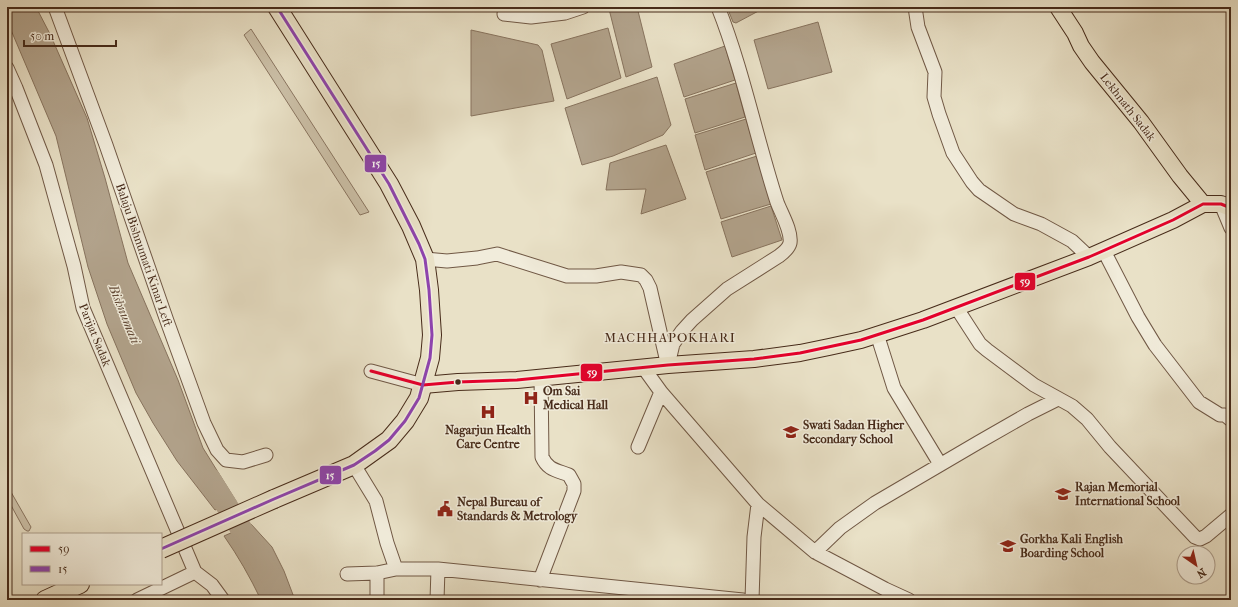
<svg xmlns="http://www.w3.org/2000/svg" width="1238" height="607" font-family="'IM FELL French Canon',serif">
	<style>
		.green { fill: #cdc2aa; stroke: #8a7662 }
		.water { fill: #b2a38c; stroke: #87735e }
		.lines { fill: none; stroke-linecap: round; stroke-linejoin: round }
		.river { stroke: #b2a38c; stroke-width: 22 }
		.minor-casing { stroke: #705845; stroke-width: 15 }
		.major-casing { stroke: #472b1a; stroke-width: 18 }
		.highway-casing { stroke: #472b1a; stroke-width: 20 }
		.minor { stroke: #f1ecdb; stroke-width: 13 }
		.major { stroke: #e9e1c7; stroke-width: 16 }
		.highway { stroke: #e9e1c7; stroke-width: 18 }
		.highway-bridge-casing { stroke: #472b1a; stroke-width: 20; stroke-linecap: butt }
		.highway-bridge { stroke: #e9e1c7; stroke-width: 18 }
		.bus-1-casing { stroke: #f1ecdb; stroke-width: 6 }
		.bus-2-casing { stroke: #f1ecdb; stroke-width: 6 }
		.bus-1 { stroke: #e4002b; stroke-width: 3 }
		.bus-2 { stroke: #8e44ad; stroke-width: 3 }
		.bus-dot { fill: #472b1a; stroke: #f1ecdb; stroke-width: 1.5 }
		.labels { text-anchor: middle; stroke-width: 3; stroke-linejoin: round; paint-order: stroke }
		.street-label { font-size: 12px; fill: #472b1a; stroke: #f1ecdb }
		.poi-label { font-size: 12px; font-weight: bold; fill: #472b1a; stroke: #f1ecdb; text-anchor: start }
		.water-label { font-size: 13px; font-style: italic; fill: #624936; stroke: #f1ecdb }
		.neighbourhood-label { font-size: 13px; letter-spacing: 1px; fill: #472b1a; stroke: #f1ecdb }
		.line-badge { stroke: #f1ecdb; stroke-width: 1.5 }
		.badge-label { font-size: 11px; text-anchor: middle; font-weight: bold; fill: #fff }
	</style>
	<rect width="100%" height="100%" fill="#e9e1c7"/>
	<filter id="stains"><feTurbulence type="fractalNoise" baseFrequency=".005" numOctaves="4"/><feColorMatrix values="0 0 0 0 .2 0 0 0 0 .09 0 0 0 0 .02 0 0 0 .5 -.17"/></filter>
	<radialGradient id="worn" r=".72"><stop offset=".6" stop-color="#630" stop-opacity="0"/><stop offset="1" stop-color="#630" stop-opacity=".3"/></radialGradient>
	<!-- green -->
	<path class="green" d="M251,29L369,212L360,215L244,35Z
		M7,485L31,527L29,531H27L24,529L7,498Z"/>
	<!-- water -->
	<path class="water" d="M7,7H36L50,34L87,118L105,178L128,263L178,380L203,448L236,501L215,510L177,461L153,423L136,393L107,324L88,267L56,136L11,30L7,22Z
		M615,7H637L652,67L626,77L609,9Z
		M727,7H766L736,23L733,22Z
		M818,22L832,72L768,89L754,40Z
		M608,28L621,78L567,99L551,44Z
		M471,30L538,45L542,50L554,101L471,116Z
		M725,46L735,80L684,97L674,64Z
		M657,77L671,125L663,135L613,156L582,165L565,108Z
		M736,83L745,117L695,133L685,99Z
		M746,119L756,153L705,170L695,135Z
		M666,145L686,199L641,214L646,189L606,190L610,163Z
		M757,156L771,204L721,219L706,172Z
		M771,206L782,240L732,257L721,222Z
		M251,524L272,547L284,571L295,600H261C250,577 238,556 224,536Z"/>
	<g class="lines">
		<!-- river -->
		<path class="river" d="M210,479L272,578L281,600"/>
		<defs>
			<path id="minor" d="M55,7L106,145L167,321L204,423L217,450L226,460L243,462L266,455
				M506,7L504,14L531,17L565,13L583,7
				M915,7L918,27L935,72L934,97L939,114L953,153L972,182L979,190L1014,214L1041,224L1072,241L1089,257
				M7,68L16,88L46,165L74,266L83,308L195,572
				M1221,204L1231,228
				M1104,251L1138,317L1155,345L1199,402L1220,415H1225L1231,420
				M425,259L447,261L477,258L497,254L567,276H596L621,272L641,275L646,280L650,288L667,362
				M956,307L980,344L987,350L1034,385L1072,406L1087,419L1110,447L1195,537L1200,539L1206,536L1231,515
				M877,334L894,388L940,464
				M668,365L673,344L682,331L692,320L727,289L779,256C783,253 789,248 790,243C792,231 781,213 777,202C756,137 743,70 718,7
				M643,367L661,392L758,504L754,537L752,600
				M371,371L423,385
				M638,447L661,392
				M354,465L376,501L387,543L396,569
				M758,504L815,552L885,589L909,600
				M815,552L840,528L875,503L979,442L1028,414L1058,399
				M195,572L212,585L223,600
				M377,573V600
				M347,574L377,573L396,569H438L743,600
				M540,580L574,491V484L569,475C556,470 548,470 542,457L541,377
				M137,600L195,572
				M437,600L438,569"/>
			<path id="major" d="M1058,7L1075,33L1081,46L1092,62L1141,122L1180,176L1203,204
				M423,385L458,382L517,380L668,365L754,359L800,353L829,347L861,340L923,320L1089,257L1173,220L1203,204H1221L1231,208"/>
			<path id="highway" d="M274,499L354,465L389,440L405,421L419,398L430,358L432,335L429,290L425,259L411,226L389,184L277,7
				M45,600L80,584"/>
		</defs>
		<!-- minor casing -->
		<use href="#minor" class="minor-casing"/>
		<!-- major casing -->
		<use href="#major" class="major-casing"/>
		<!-- highway casing -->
		<use href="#highway" class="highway-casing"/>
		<!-- minor -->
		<use href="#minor" class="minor"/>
		<!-- major -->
		<use href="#major" class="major"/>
		<!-- highway -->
		<use href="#highway" class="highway"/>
		<defs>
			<path id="highway-bridge" d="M161,549L274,499"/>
		</defs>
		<!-- highway-bridge casing -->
		<use href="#highway-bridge" class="highway-bridge-casing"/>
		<!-- highway-bridge -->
		<use href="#highway-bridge" class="highway-bridge"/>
		<defs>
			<path id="bus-1" d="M371,371L423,385L458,382L517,380L668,365L754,359L800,353L861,340L923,320L1089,257L1173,220L1203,204H1221L1231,208"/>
			<path id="bus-2" d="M161,549L274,499L354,465L375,451L389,440L405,421L419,398L430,358L432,335L429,290L425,259L419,244L389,184L277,7"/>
		</defs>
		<!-- bus-1 casing -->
		<use href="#bus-1" class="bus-1-casing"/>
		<!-- bus-2 casing -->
		<use href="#bus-2" class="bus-2-casing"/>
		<!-- bus-1 -->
		<use href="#bus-1" class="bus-1"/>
		<!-- bus-2 -->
		<use href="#bus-2" class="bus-2"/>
	</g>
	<!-- icons -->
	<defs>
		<symbol id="hospital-bare" viewBox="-9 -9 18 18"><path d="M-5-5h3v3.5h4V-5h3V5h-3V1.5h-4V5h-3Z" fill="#8f2418" stroke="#f1ecdb" stroke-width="2.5" paint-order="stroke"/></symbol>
		<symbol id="school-bare" viewBox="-9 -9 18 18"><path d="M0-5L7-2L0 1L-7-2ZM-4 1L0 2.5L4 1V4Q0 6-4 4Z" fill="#8f2418" stroke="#f1ecdb" stroke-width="2.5" paint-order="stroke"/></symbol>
		<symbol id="civic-bare" viewBox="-9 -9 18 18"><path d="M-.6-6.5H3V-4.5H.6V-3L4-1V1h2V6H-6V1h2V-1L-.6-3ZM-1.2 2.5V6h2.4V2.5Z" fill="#8f2418" stroke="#f1ecdb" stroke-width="2.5" paint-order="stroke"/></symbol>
	</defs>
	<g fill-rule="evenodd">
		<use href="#hospital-bare" x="520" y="387" width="22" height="22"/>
		<use href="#hospital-bare" x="477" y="401" width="22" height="22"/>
		<use href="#school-bare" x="780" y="421" width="22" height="22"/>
		<use href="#school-bare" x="1052" y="483" width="22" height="22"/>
		<use href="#civic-bare" x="434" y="498" width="22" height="22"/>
		<use href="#school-bare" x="997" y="535" width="22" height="22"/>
	</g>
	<!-- markers -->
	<circle class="bus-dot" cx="458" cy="382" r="3.5"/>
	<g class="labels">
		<!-- street labels -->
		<g class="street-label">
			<text transform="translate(1128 107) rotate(52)" y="4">Lekhnath Sadak</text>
			<text transform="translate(144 255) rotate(71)" y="4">Balaju Bishnumati Kinar Left</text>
			<text transform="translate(95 335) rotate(68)" y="4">Parijat Sadak</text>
		</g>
		<!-- poi labels -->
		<g class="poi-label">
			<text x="543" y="395">Om Sai<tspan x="543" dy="14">Medical Hall</tspan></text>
			<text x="803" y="429">Swati Sadan Higher<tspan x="803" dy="14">Secondary School</tspan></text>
			<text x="488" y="434" text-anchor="middle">Nagarjun Health<tspan x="488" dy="14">Care Centre</tspan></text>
			<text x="1075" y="491">Rajan Memorial<tspan x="1075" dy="14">International School</tspan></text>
			<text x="457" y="506">Nepal Bureau of<tspan x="457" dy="14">Standards &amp; Metrology</tspan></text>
			<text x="1020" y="543">Gorkha Kali English<tspan x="1020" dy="14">Boarding School</tspan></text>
		</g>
		<!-- water labels -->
		<g class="water-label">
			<text transform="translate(125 314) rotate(68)" y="5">Bishnumati</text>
		</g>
		<!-- neighbourhood labels -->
		<g class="neighbourhood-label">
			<text x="670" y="342">MACHHAPOKHARI</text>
		</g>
	</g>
	<g class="line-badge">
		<rect x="364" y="154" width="23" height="19" rx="4" fill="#8e44ad"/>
		<rect x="1014" y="272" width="22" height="19" rx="4" fill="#e4002b"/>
		<rect x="580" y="363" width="23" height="19" rx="4" fill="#e4002b"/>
		<rect x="319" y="465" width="23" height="20" rx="4" fill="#8e44ad"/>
	</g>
	<g class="badge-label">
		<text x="376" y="167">15</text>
		<text x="1025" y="285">59</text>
		<text x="592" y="376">59</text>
		<text x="330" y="479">15</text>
	</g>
	<!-- margin -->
	<rect width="1238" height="607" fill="none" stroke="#e9e1c7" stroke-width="24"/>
	<rect x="8" y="8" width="1222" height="591" fill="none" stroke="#472b1a" stroke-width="2"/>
	<rect x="12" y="12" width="1214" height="583" fill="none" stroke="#472b1a"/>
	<!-- legend -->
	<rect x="22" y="533" width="140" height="52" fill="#f1ecdb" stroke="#ad9f8e"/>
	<rect x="30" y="546" width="20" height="6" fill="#e4002b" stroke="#ad9f8e"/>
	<text x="58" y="553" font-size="12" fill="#472b1a">59</text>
	<rect x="30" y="566" width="20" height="6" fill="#8e44ad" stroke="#ad9f8e"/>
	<text x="58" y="573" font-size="12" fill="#472b1a">15</text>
	<!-- north arrow -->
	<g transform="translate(1196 565) rotate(146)"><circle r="19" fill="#f1ecdb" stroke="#ad9f8e"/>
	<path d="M0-3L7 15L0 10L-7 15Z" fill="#8f2418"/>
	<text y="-6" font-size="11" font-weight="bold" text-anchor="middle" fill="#472b1a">N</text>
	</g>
	<!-- scale -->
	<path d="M24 40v6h92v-6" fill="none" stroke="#472b1a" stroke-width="2"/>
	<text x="30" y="40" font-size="12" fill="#472b1a" stroke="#f1ecdb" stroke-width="3" paint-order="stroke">50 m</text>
	<rect width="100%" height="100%" filter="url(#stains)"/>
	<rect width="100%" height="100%" fill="url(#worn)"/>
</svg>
